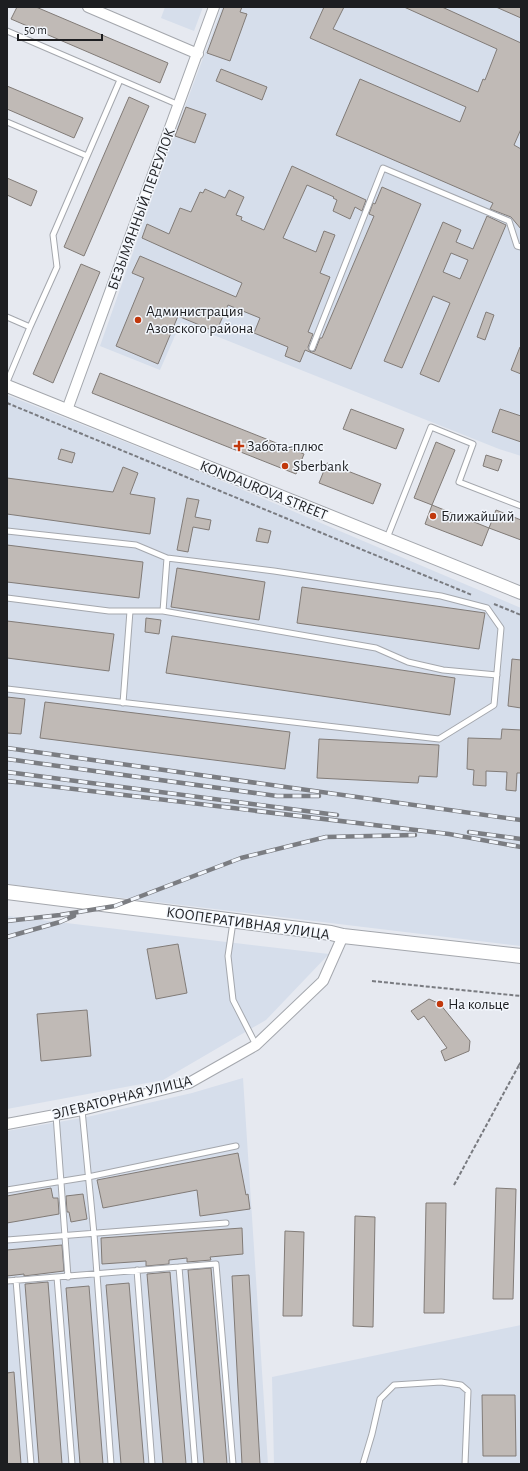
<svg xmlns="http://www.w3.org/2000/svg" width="528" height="1471" font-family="'Alegreya Sans',sans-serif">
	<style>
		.built { fill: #d6deeb }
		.building { fill: #c0bab6; stroke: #817b77; fill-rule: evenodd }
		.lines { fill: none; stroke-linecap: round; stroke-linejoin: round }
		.service-casing { stroke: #a4a7ad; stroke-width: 7 }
		.minor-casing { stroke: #a4a7ad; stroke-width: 12 }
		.tertiary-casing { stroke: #a4a7ad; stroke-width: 14 }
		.secondary-casing { stroke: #a4a7ad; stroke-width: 16 }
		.path { stroke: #797b80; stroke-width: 2; stroke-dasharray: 4 2; stroke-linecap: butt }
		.service { stroke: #fff; stroke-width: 5 }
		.minor { stroke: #fff; stroke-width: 10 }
		.tertiary { stroke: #fff; stroke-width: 12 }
		.secondary { stroke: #fff; stroke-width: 14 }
		.rail-casing { stroke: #7b7d82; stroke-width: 4.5 }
		.rail { stroke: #f3f7fd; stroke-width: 3; stroke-dasharray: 9; stroke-linecap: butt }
		.poi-dot { fill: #c1380c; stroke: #f3f7fd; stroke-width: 1.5 }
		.labels { text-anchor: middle; stroke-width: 3; stroke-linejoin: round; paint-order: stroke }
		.street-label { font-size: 15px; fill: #1d1e21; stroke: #f3f7fd }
		.poi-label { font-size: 15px; fill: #1d1e21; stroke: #f3f7fd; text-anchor: start }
	</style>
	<rect width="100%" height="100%" fill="#e6e9f0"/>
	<!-- built -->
	<path class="built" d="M165,7H203L194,31L161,18Z
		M222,7H521V456L499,449L181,322L160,370L100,346L174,136Z
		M7,395L196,470L521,608V946L7,884Z
		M7,916L329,954L266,1020L163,1080L7,1109Z
		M243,1078L268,1464H7V1131L87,1117L192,1093Z
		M521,1325V1464H274L272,1377Z"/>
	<!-- building -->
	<path class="building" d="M17,7H36L168,63L160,83L11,19Z
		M224,7H242L240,12L247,14L230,61L207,53Z
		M324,7H344L333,29L478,92L483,79L485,80L497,49L404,7H442L521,43V129L514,145L521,149V229L511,217L490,209L493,203L336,135L360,79L460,122L466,107L310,38Z
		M496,7H521V18Z
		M221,69L267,87L262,100L216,81Z
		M7,86L83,118L74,138L7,109Z
		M129,97L149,106L84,256L64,247Z
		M186,107L206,114L195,143L175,136Z
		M292,166L366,200L362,211L355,207L350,219L333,211L337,200L333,198L334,197L307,185L283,238L316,252L324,231L335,235L320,273L330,277L308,332L313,334L308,347L309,350L311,352L315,351L320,338H322L374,216L369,214L373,203L375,204L382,187L421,204L351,369L305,350L300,362L285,356L288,347L254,333L260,318L228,305L216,332L178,316L158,364L116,346L144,278L132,273L140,256L236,297L242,283L142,238L147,224L169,234L180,208L191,212L200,192L203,193L205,189L225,198L229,190L244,197L236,215L242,217L241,220L264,230Z
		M7,178L37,191L31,206L7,195Z
		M487,216L506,225L439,382L420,374L450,303L433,296L402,368L384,361L443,222L461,230L456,242L473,249ZM451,253L468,260L460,279L443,272Z
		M81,264L100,272L53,383L33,374Z
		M486,312L494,315L485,340L477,337Z
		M520,347H521V374L511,370Z
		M100,373L304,454L296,474L92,393Z
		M351,409L404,429L396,449L343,429Z
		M500,409L521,416V442L492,432Z
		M436,442L455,450L432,505L414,498Z
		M61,449L75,453L72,463L58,459Z
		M486,455L502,460L498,471L483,466Z
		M327,463L381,484L373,504L319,483Z
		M123,467L138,473L130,494L155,498L150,534L7,514V478L113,492Z
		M187,498L199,500L195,517L211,520L209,530L193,527L188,552L177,550Z
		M432,505L489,528L482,546L425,524Z
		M496,510L521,520V540L489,528Z
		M259,528L271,531L268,543L256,541Z
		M7,545L143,562L139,598L7,582Z
		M177,568L265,582L259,620L171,607Z
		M302,587L485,613L479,649L297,623Z
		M146,618L161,620L159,634L145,632Z
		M7,621L114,634L109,671L7,658Z
		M172,636L455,678L450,715L166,673Z
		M512,659L521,660V708L508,706Z
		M7,697L25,699L21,734L7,733Z
		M45,702L290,732L285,769L40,738Z
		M502,729L521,730V773H517L516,791L506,790L507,772L486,771V786L473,785L474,770L467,769L468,738L501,739Z
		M319,739L439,745L437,777L419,776L418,783L317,778Z
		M178,944L187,993L156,999L147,949Z
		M429,999L440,1004L470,1041L469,1051L445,1061L441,1051L447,1048L424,1016L418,1020L411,1011Z
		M87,1010L91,1056L41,1061L37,1014Z
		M238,1153L246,1195L248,1194L250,1209L200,1216L197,1190L103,1208L97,1180Z
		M51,1188L53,1198H58L59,1214L7,1223V1196Z
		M496,1188L516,1189L513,1299H493Z
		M83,1194L87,1219L71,1222L69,1212H67L66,1196Z
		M426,1203H446L444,1313H424Z
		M355,1216L375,1217L373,1327L353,1326Z
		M242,1228L243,1254L210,1257L211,1260L187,1262V1258L169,1260V1264L146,1266V1261L102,1264L101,1238Z
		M285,1231L304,1232L302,1316H283Z
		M62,1245L64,1271L24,1276V1274L7,1276V1250Z
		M211,1268L227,1464H204L188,1270Z
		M170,1272L186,1464H163L147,1274Z
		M249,1275L260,1464H242L232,1276Z
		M48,1282L62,1464H39L25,1284Z
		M129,1283L144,1464H121L106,1285Z
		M89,1286L103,1464H80L66,1288Z
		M14,1372L21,1464H7V1373Z
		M482,1395H515L516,1456H483Z"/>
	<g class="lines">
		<defs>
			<path id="service" d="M7,31L179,105
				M7,122L87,156
				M7,317L30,327L7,382
				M30,327L57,267L53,235L120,80
				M312,348L383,168L509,221L517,246L521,247
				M7,531L136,545L167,558L274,571L441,596L487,608L501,628L494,705L439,739L7,689
				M387,538L431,427L473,444L459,482L521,506
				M167,558L163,611L376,648L408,662L443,670L497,675
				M7,598L109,611H163
				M123,703L130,611
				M233,922L228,956L233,1000L256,1045
				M82,1110L94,1234L111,1464
				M56,1115L68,1277
				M7,1190L88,1177L236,1146
				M7,1240L226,1223
				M179,1267L195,1464
				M137,1270L152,1464
				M57,1277L72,1464
				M16,1280L31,1464
				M7,1281L216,1264L233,1464
				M363,1464L372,1434L380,1399L394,1385L441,1382L461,1385L468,1391L465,1464"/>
			<path id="minor" d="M88,7L198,54
				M67,410L214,7
				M7,1124L82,1110L189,1083L256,1045L323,981L343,936"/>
			<path id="tertiary" d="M7,386L521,593"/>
			<path id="secondary" d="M7,892L331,933L343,936L521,956"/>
		</defs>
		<!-- service casing -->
		<use href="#service" class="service-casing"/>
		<!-- minor casing -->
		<use href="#minor" class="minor-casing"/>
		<!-- tertiary casing -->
		<use href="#tertiary" class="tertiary-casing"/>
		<!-- secondary casing -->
		<use href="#secondary" class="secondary-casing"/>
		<!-- path -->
		<path class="path" d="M7,403L472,595
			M494,604L521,615
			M372,981L521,996
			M521,1062L519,1065L521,1069
			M454,1185L519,1065"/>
		<!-- service -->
		<use href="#service" class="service"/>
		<!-- minor -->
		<use href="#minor" class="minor"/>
		<!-- tertiary -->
		<use href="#tertiary" class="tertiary"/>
		<!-- secondary -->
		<use href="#secondary" class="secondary"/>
		<defs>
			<path id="rail" d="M7,748L521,820
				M7,759L277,796H319
				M7,772L337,815
				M7,781L449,834L521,847
				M469,832L521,839
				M7,921L60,915L115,906L241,858L326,837L415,835
				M7,937L60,922L74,916"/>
		</defs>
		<!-- rail casing -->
		<use href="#rail" class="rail-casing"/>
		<!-- rail -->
		<use href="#rail" class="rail"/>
	</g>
	<!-- markers -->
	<g class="poi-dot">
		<circle cx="138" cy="320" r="4"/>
		<path d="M237 440h4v4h4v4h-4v4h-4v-4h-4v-4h4z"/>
		<circle cx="285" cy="466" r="4"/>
		<circle cx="433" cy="516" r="4"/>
		<circle cx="440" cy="1004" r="4"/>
	</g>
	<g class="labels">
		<!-- street labels -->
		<g class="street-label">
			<text transform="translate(141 209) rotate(-70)" y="5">БЕЗЫМЯННЫЙ ПЕРЕУЛОК</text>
			<text transform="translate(264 490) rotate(22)" y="5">KONDAUROVA STREET</text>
			<text transform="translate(248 923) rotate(8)" y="5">КООПЕРАТИВНАЯ УЛИЦА</text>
			<text transform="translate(122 1097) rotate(-14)" y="5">ЭЛЕВАТОРНАЯ УЛИЦА</text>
		</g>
		<!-- poi labels -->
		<g class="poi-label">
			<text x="146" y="316">Администрация<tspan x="146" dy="17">Азовского района</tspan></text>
			<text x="247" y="451">Забота-плюс</text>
			<text x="293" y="471">Sberbank</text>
			<text x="441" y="521">Ближайший</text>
			<text x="448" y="1009">На кольце</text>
		</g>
	</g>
	<!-- border -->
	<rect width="528" height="1471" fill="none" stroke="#1d1e21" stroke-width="16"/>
	<!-- scale -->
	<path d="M18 34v6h84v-6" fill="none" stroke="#1d1e21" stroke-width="2"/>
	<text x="24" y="34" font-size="12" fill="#1d1e21" stroke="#f3f7fd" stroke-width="3" paint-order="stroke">50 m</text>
</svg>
